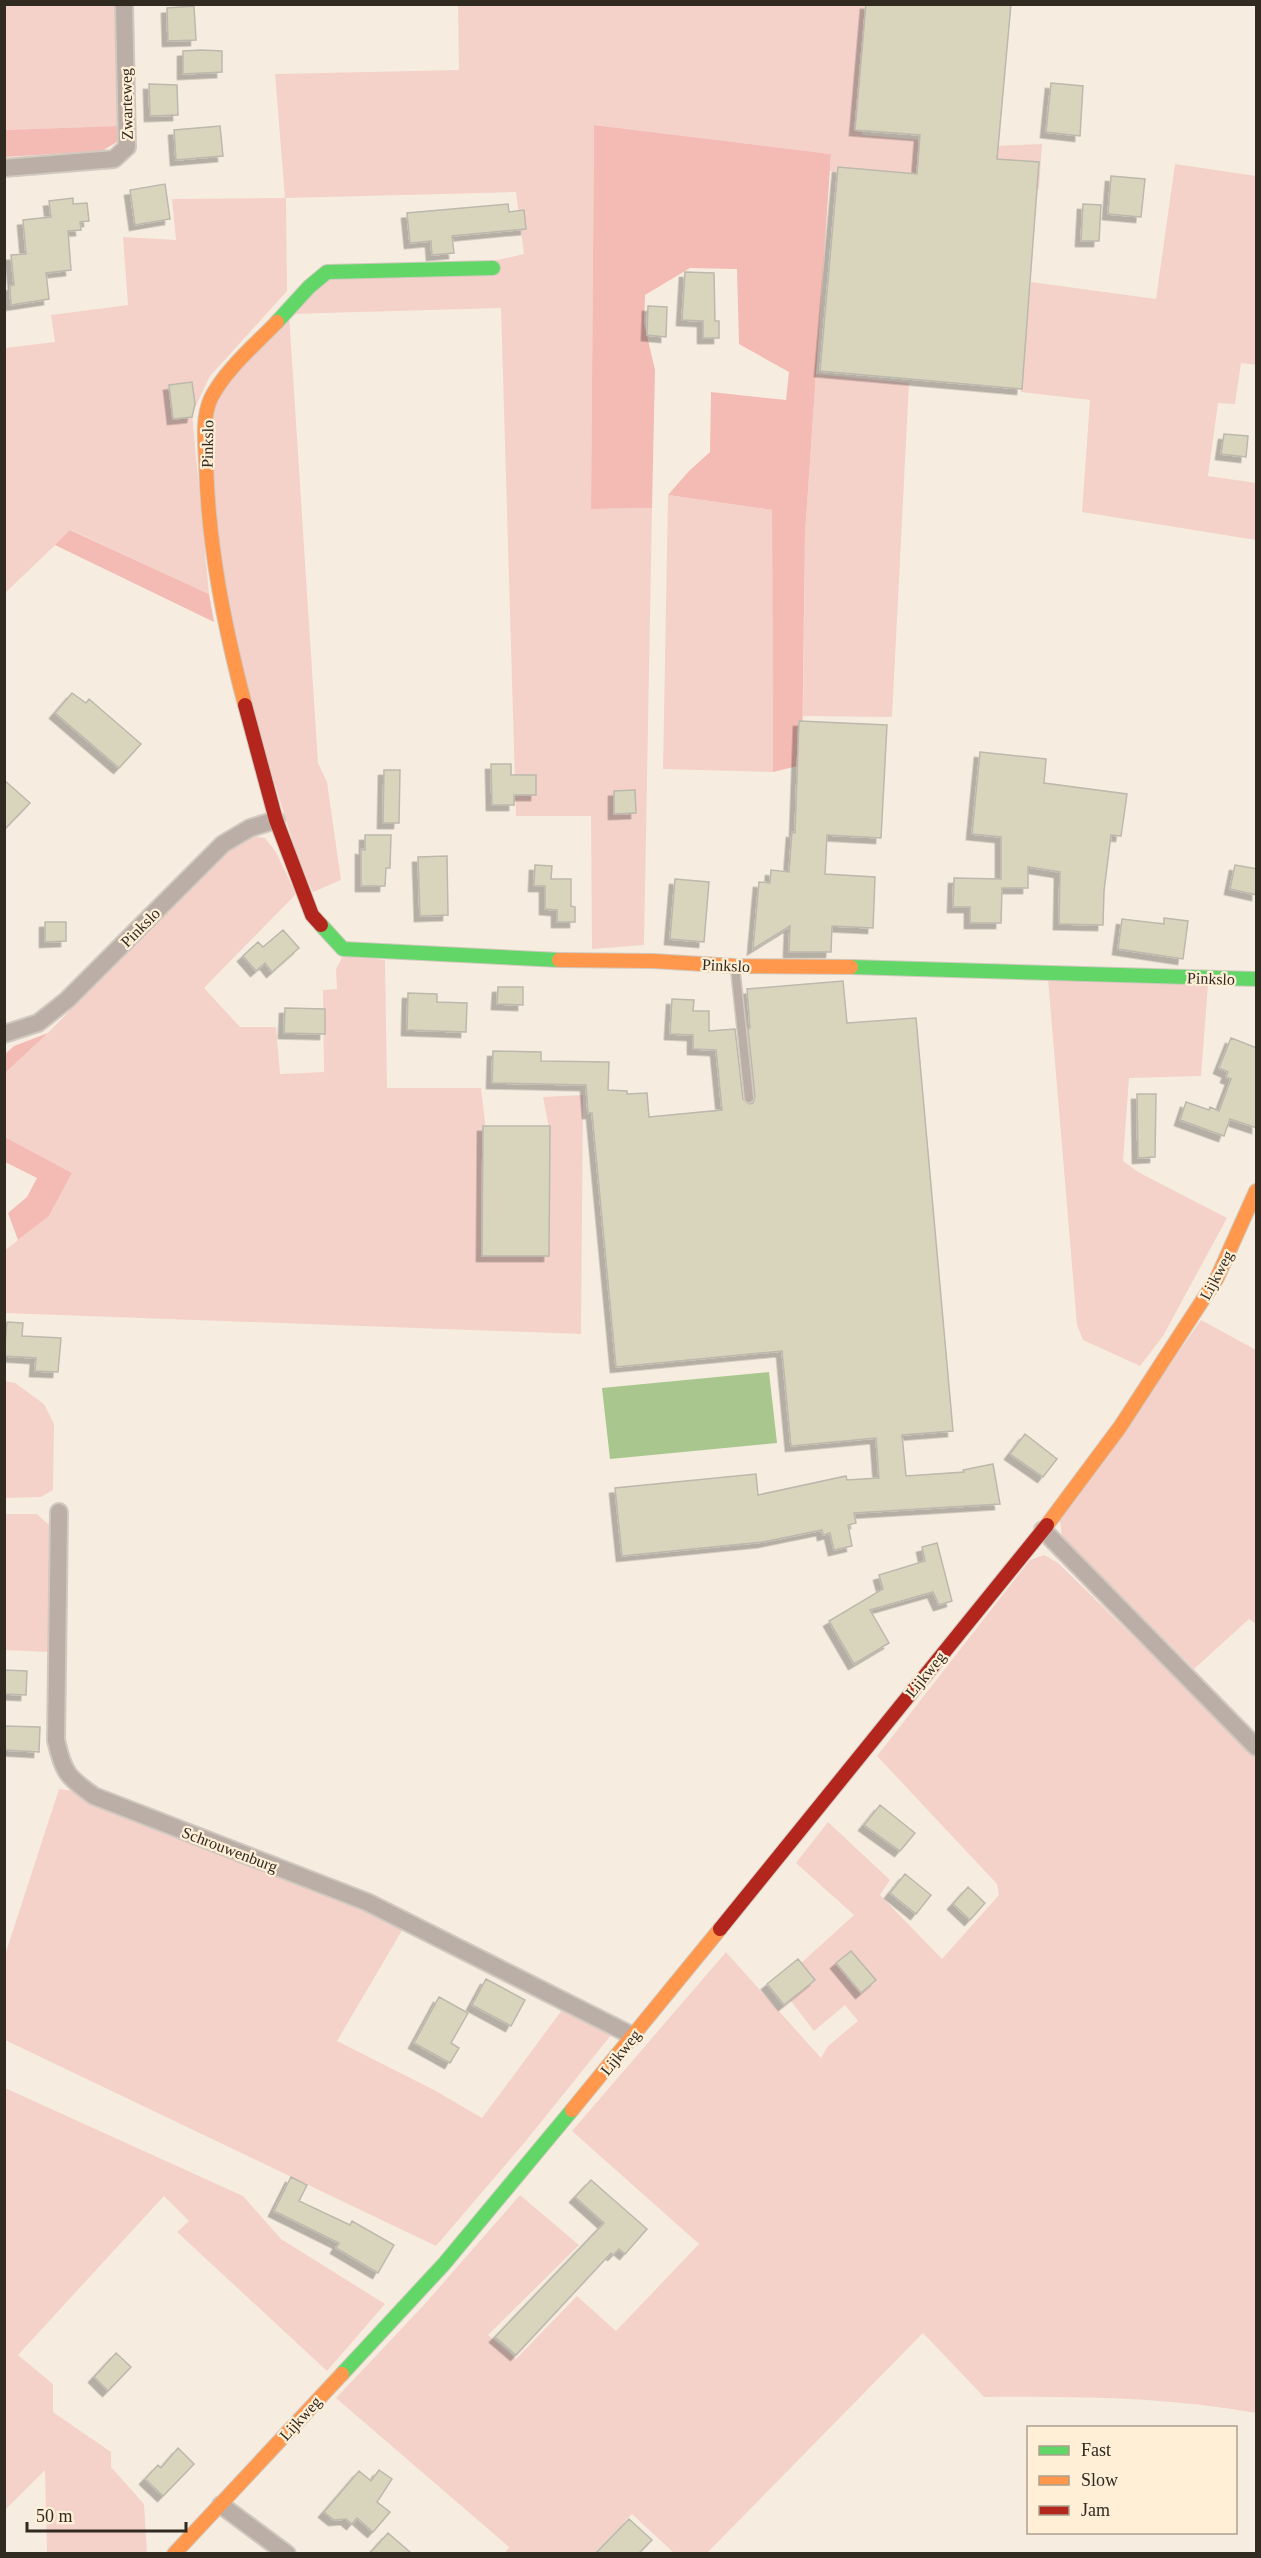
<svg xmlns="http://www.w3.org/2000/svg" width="1261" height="2558" font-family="'Times New Roman',serif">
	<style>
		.green { fill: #f4d2ca }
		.forest { fill: #f3bbb3 }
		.water { fill: #a8c68d }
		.building { fill: #d9d5bd; stroke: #bcb8ad; stroke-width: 1.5; filter: url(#shadow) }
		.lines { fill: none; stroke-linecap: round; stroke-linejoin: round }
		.lane-casing { stroke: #d1c9bf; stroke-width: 11 }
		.street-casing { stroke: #d1c9bf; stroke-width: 20 }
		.fast-casing { stroke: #d1c9bf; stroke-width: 16 }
		.slow-casing { stroke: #d1c9bf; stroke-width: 16 }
		.jam-casing { stroke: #d1c9bf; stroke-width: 16 }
		.lane { stroke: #baaea6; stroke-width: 8 }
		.street { stroke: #baaea6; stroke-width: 16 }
		.fast { stroke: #63d668; stroke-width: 14 }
		.slow { stroke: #ff974d; stroke-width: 14 }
		.jam { stroke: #b3261e; stroke-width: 14 }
		.labels { text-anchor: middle; stroke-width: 4.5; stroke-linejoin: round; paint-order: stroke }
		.street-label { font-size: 16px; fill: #302a21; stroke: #ffefd7 }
	</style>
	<defs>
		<filter id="shadow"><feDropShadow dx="-5.5" dy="5.5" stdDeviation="0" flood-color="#0004"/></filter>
	</defs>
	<rect width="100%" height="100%" fill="#f6ede0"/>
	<!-- green -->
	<path class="green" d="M4,5H115L117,126L5,130Z
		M458,5H874L862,135L995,146L1042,144L1039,189L830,171L831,154L594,125L591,509L652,508L644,945L592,949L591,816H516L501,308L289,314L318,763L327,782L341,880L313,892L301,868L249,701L218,565L210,437L216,398L251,353L321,280L347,266L489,262L524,254L516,192L286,198L287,291L210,376L192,414L209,594L71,530L5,593V348L55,342L51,315L128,305L123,237L176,240L172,199L285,198L275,74L459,70Z
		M1175,164L1256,176V365L1241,363L1235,404L1218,403L1208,476L1256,483V540L1082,512L1090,400L1021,392L1031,282L1156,299Z
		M816,374L909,383L892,717L803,716L805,534Z
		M668,495L772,510L773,772L663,769Z
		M245,835L265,838L276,852L296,894L204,988L240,1027H276L280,1074L324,1072L323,990L337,989L336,969L344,954L385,960L387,1088H481L486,1130L550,1133L543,1097L583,1095L581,1334L5,1313L4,1251L49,1216L72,1173L5,1137V1073L48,1033L215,861Z
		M1048,979L1208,985L1201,1076L1129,1078L1123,1161L1138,1172L1227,1218L1163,1336L1140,1366L1083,1340L1077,1325Z
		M1201,1320L1256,1350V1624L1249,1619L1194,1669L1062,1537L1060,1520Z
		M5,1381L15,1383L44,1404L54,1424L53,1490L41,1497L5,1498Z
		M5,1514H37L51,1527L48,1652L5,1650Z
		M1044,1555L1058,1563L1256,1756V2413C1168,2397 1074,2396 984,2397L923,2333L707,2553H674L632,2514L594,2553L504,2554L509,2547L336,2398L423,2306L520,2195L579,2245L488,2335L516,2359L577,2296L616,2331L699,2244L572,2131L726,1952L821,2058L828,2046L858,2021L845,2005L814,2031L778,1984L854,1915L796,1863L828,1822L890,1880L880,1895L942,1959L999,1895L997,1884L877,1756L1030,1560Z
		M59,1789L73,1791L357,1903L404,1927L337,2041L436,2091L482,2118L562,2010L611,2035L525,2142L436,2246L5,2040V1955Z
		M5,2088L243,2196L281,2239L385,2304L327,2371L177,2232L189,2221L164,2196L18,2355L53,2384V2412L111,2452V2467L144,2504L147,2553H47L45,2470L5,2510Z"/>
	<!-- forest -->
	<path class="forest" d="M594,125L831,154L805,534L802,765L773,772L772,510L668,495L689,471L710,452L711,392L786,400L789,372L739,344L737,269L690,268L645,295L644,323L655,370L652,508L591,509Z
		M117,126V142L102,151L5,157V130Z
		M70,530L209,594L214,622L55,545Z
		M48,1033L5,1073V1054L14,1046Z
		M5,1137L72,1173L49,1216L18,1240L8,1213L27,1197L37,1178L5,1162Z"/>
	<!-- water -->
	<path class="water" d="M769,1372L777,1443L610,1459L602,1388Z"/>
	<!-- building -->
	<path class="building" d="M866,4H1011L997,159L1039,162L1022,389L820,371L838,167L917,174L920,135L855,130Z
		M194,6L196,40L168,41L167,8Z
		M201,50L222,51V72L183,74V51Z
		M1051,83L1083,86L1080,136L1046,132Z
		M149,84L177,85L178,115L150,116Z
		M220,126L223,156L176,160L174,130Z
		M1111,176L1145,179L1141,217L1108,214Z
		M165,184L170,219L135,225L130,190Z
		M73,198V204L87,203L89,221L80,222L81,230L68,231L71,270L46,273L49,299L11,305L10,286L14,285L11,255L26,254L23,220L51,217L49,201Z
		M508,204L509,212L524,210L526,229L452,236L454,253L432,255L431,241L410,243L407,213Z
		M1083,204L1101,205L1099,241H1081Z
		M685,272L714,273L715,321H719V338H703V321L682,320Z
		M648,306L667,307L666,337L647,335Z
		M192,382L195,404L192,417L173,419L169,385Z
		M1224,434L1248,436L1246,457L1221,454Z
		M72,693L86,703L89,699L141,744L119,768L55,713Z
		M799,721L887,725L881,838L827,835L825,874L875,877L873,928L832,926L831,952H789L790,926L753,949L759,882L770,883L771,870L789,872L792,832L795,833Z
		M980,752L1046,759L1044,783L1127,794L1121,836L1111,835L1104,891L1103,925L1059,924L1060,872L1028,867V888H1002L1001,923H970V907H953L954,878L1001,879V837L972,834Z
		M491,764H511V775H536V795H514V805H492Z
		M384,770H400L399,823H383Z
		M4,780L30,803L4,830Z
		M635,790L636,813L614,814V791Z
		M365,835H391L390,868H386L385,886H361V849L365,850Z
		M447,856L448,915L420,916L418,857Z
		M535,865L552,866L551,879H571V906L575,907V922H557V910L545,909V886H534Z
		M1235,865L1257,869V895L1230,889Z
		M675,879L709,882L704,942L670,939Z
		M1164,918L1188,921L1183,959L1118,949L1122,919L1164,924Z
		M45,922H66V941L45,942Z
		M283,930L299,948L272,972L265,963L256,971L243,956L258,942L263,947Z
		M843,981L847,1023L916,1018L953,1431L902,1435L906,1476L964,1472L963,1470L993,1464L1000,1504L854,1513L856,1523L848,1525L852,1546L834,1550L830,1533L823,1535L822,1530L763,1542L622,1556L615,1488L756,1474L758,1495L846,1476L847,1480L879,1478L876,1438L791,1446L782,1351L616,1367L592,1113H588L586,1085L492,1083L493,1051L541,1052V1061L609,1062L608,1090L627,1091V1094L647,1093L649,1117L722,1110L716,1050L693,1049V1035L670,1034L672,999L694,1000L693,1011H709V1031L735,1029L743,1099L749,1104L753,1103L755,1097L748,1028H750L747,989Z
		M498,987H523V1005L497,1004Z
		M408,993L437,994V1002L467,1003L466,1032L407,1030Z
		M285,1008L325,1009V1034L284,1033Z
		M1231,1038L1257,1048V1128L1230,1119L1224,1136L1180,1120L1186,1102L1209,1110L1210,1107L1219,1111L1231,1079L1226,1077L1228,1072L1219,1068Z
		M1137,1094H1156L1155,1157L1138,1158Z
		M483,1126H550L549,1256H482Z
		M7,1322L23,1323L22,1336L61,1338L58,1372L35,1371L36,1358L4,1356Z
		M1025,1434L1057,1459L1043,1477L1010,1454Z
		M937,1543L952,1601L939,1605L933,1592L870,1610L889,1643L854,1664L829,1621L883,1589L879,1575L925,1561L922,1547Z
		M4,1670L27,1671L26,1695L4,1694Z
		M4,1726L40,1727L39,1752L4,1750Z
		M880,1805L915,1833L900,1851L864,1825Z
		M905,1874L931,1895L916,1914L890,1893Z
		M968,1887L985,1903L970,1920L953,1904Z
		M851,1951L876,1980L861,1993L836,1963Z
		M798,1959L815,1980L784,2005L767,1984Z
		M486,1979L525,2000L511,2026L472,2005Z
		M439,1997L468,2013L451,2043L459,2048L450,2063L414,2043Z
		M291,2177L307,2185L299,2201L350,2225L352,2221L394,2245L378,2273L336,2248L339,2243L274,2211Z
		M591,2180L647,2229L625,2254L619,2249L613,2255L611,2253L516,2355L495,2337L604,2223L575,2197Z
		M116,2353L131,2367L108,2391L94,2377Z
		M178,2448L194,2464L163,2496L145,2479L158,2465L161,2468Z
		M379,2470L392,2479L377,2502L390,2512L373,2532L357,2518L352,2524L346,2519L334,2520L324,2512L359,2471L371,2481Z
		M629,2519L652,2540L639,2553H596Z
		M388,2533L411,2553H370Z"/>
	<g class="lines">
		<defs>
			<path id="lane" d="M735,967L749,1098"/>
			<path id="street" d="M4,168L114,159L127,147L124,4
				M4,1034L38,1023L67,1000L223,844L250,828L276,820
				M59,1512L56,1740C63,1772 67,1777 94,1796L367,1902L633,2036
				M1043,1530L1256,1747
				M221,2505L287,2554"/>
			<path id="fast" d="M277,322L309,287L327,272L493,268
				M321,925L343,949L559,960
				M851,967L1256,979
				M342,2374L444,2264L572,2110"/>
			<path id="slow" d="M245,705C224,625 208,545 206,462C205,441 202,418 211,398C225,370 255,345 277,322
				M559,960L653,961L735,966L851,967
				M1047,1525L1120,1427L1217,1278L1256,1191
				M572,2110L720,1929
				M174,2554L342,2374"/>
			<path id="jam" d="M245,705L276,820L312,915L321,925
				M720,1929L1047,1525"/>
		</defs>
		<!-- lane casing -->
		<use href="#lane" class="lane-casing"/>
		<!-- street casing -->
		<use href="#street" class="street-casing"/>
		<!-- fast casing -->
		<use href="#fast" class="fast-casing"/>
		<!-- slow casing -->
		<use href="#slow" class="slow-casing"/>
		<!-- jam casing -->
		<use href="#jam" class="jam-casing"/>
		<!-- lane -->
		<use href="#lane" class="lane"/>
		<!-- street -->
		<use href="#street" class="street"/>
		<!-- fast -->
		<use href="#fast" class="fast"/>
		<!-- slow -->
		<use href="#slow" class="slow"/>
		<!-- jam -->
		<use href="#jam" class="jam"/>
	</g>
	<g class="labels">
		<!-- street labels -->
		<g class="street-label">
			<text transform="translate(126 104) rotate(-91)" y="6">Zwarteweg</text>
			<text transform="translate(207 444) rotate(-89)" y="6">Pinkslo</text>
			<text transform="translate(140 927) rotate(-45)" y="6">Pinkslo</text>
			<text transform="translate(726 965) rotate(3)" y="6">Pinkslo</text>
			<text transform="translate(1211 978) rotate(2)" y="6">Pinkslo</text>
			<text transform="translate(1216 1275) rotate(-62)" y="6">Lijkweg</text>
			<text transform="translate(925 1674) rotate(-51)" y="6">Lijkweg</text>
			<text transform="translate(230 1849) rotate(21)" y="6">Schrouwenburg</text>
			<text transform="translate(620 2052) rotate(-51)" y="6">Lijkweg</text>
			<text transform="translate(300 2418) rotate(-48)" y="6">Lijkweg</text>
		</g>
	</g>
	<!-- border -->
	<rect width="1261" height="2558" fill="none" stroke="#302a21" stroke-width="12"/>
	<!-- legend -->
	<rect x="1027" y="2426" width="210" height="108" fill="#ffefd7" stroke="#aca08e" stroke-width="1.5"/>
	<rect x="1039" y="2446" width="30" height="9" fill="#63d668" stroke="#aca08e" stroke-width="1.5"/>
	<text x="1081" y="2456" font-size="18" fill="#302a21">Fast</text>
	<rect x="1039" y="2476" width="30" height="9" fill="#ff974d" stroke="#aca08e" stroke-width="1.5"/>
	<text x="1081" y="2486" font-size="18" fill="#302a21">Slow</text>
	<rect x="1039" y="2506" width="30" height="9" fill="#b3261e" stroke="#aca08e" stroke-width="1.5"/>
	<text x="1081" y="2516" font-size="18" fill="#302a21">Jam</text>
	<!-- scale -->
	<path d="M27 2522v9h159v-9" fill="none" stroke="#302a21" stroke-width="3"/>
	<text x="36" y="2522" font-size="18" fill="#302a21" stroke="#ffefd7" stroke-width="4.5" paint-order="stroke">50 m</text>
</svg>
